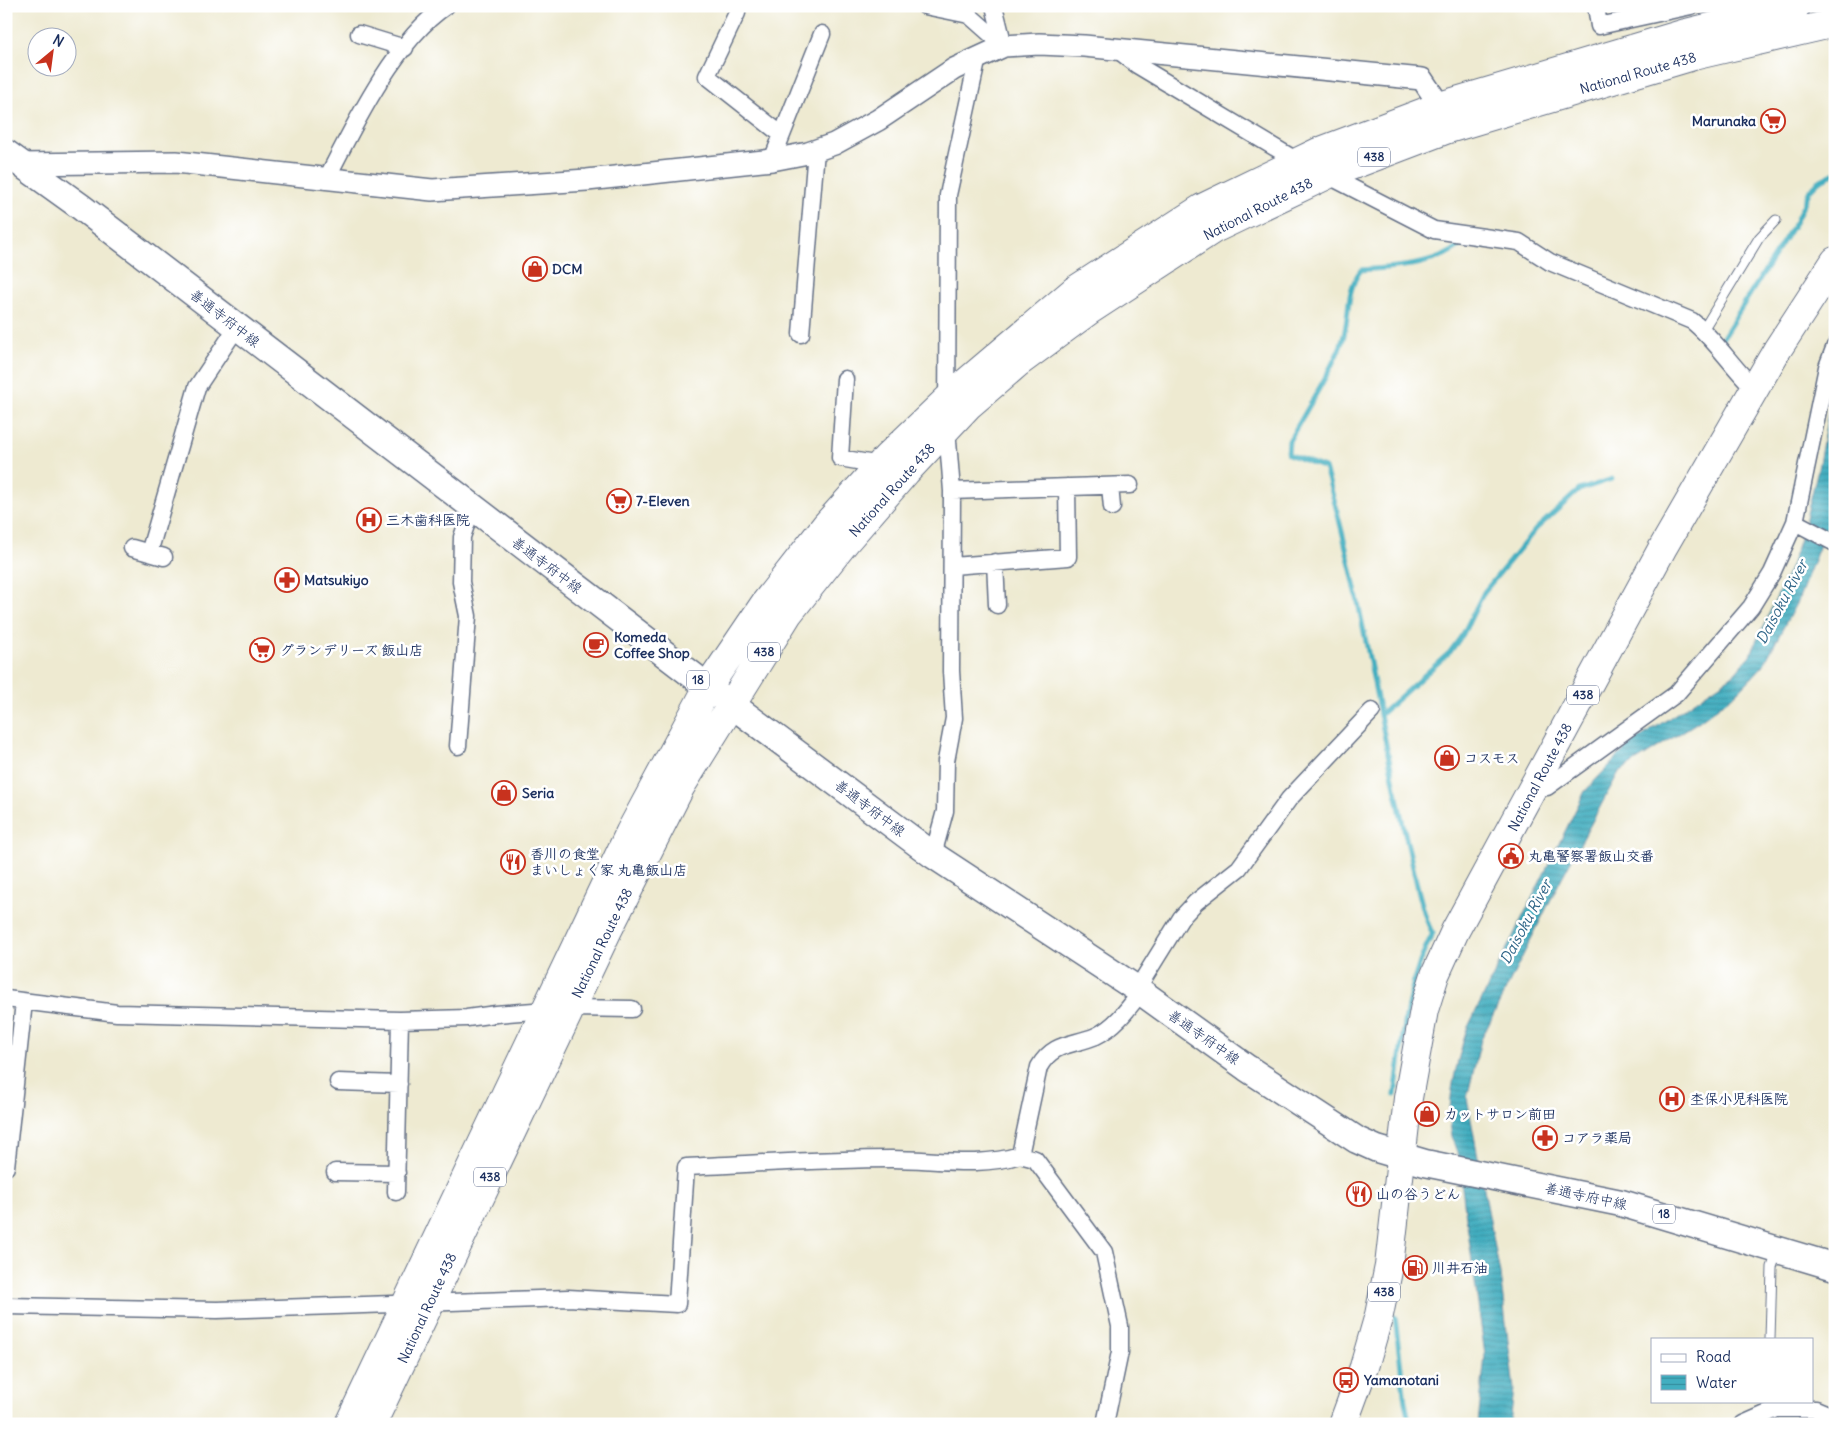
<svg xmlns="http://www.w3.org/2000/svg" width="1841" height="1430" font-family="Delius,'Klee One',sans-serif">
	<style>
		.water { fill: url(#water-rules); stroke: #2e6e8f }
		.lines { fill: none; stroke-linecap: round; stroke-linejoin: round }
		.stream { stroke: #42aec0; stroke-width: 5 }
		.service-casing { stroke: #657086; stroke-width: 11 }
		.minor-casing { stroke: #657086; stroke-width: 19 }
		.tertiary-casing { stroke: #657086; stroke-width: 24 }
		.primary-casing { stroke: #657086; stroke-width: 29 }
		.trunk-casing { stroke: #657086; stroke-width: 30 }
		.service { stroke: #fff; stroke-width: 9 }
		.minor { stroke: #fff; stroke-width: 16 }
		.tertiary { stroke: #fff; stroke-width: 21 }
		.primary { stroke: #fff; stroke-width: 26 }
		.trunk { stroke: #fff; stroke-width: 28 }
		.labels { text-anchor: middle; stroke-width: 5; stroke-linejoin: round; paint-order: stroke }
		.shield { fill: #fff; stroke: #5f6d8e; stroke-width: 1 }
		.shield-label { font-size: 12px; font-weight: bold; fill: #1b2f5e }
		.street-label { font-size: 14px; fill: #1b2f5e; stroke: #fff }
		.poi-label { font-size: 14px; font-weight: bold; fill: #1b2f5e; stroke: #fff; text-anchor: start }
		.water-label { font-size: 15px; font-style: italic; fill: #2b6285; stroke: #fff }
	</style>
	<defs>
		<pattern id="water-rules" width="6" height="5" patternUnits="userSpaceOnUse" patternTransform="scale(1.25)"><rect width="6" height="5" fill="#42aec0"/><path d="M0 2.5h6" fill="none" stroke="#368e9f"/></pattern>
	</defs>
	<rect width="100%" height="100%" fill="#fff"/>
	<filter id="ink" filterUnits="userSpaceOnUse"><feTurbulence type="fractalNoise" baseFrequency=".02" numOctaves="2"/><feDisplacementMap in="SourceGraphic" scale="10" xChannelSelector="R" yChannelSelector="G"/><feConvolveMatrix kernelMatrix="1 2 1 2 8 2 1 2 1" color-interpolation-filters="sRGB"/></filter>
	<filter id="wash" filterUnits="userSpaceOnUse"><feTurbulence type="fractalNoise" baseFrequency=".0096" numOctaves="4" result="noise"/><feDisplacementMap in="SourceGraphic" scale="20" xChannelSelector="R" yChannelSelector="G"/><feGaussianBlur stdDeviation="1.12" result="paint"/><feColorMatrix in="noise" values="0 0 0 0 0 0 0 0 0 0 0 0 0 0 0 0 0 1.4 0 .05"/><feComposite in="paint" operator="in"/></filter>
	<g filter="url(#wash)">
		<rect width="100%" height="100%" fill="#eeead1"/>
		<!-- water -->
		<path class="water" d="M1835,375V517L1827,527L1799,598L1763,666L1737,693L1698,722L1619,772L1559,883L1481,1040L1467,1098L1500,1274L1514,1389L1510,1424H1478L1485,1355L1457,1152C1441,1115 1456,1068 1466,1031L1585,791L1629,745L1732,676L1750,655L1791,566L1804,526L1818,469Z"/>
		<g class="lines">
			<!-- stream -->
			<path class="stream" d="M1720,342L1796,221L1810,190L1819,181L1835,173
				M1380,715L1450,652L1463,634L1484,592L1536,529L1579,490L1612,479
				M1395,1095C1403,1041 1406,982 1433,933C1424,923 1413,866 1409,850C1378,723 1362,593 1325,468L1288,454L1289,441C1306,410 1328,377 1341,345C1351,320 1344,292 1361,270C1396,267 1436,267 1463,243L1490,246
				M1395,1317L1405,1402L1410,1424"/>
		</g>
	</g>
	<g filter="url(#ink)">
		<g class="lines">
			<defs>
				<path id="service" d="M1703,330L1759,238L1776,220
					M1770,1339L1772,1267L1777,1253"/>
				<path id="minor" d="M925,6L969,15L1004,46
					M994,6L1004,46
					M1596,6L1599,26L1691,6
					M737,13L707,76L782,135
					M359,34L405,48
					M1119,51L1137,65L1299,162
					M772,160L822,34
					M1327,175L1434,230L1519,242L1550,262L1692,321C1716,340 1732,367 1755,389
					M327,178C354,125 396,39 446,6
					M801,334L816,150
					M845,379L840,458L880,465
					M1110,486L1112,507
					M952,491L1130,485
					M1795,522L1835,543
					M132,548L164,557
					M149,553L197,387L237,327
					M995,562L997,605
					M952,566L1068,557L1067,487
					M458,746L468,616L461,582L462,537L472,508
					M1534,788L1547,787L1676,694L1751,607L1772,573L1795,522L1827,367L1835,346
					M933,855L945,811L946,761L954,718L951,671L952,491L947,429L948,195L978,57
					M1137,989L1181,918L1196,902L1239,868L1289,799L1372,711
					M6,999L117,1013L400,1020L467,1018L496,1014L571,1008L632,1009
					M338,1082L399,1084
					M1020,1155L1035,1159L1104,1252L1120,1326V1352L1105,1424
					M6,1167L24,1002
					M335,1172L397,1173
					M396,1192L400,1020
					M6,1306L217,1310L568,1298L677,1304L686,1167C755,1164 824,1159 892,1159C935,1159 979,1168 1020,1155L1039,1067C1053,1042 1072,1046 1096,1036C1115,1027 1128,1009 1141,992
					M1743,1424L1777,1409H1816L1835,1417"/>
				<path id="tertiary" d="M20,164L176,162L432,190L587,180L772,160L808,153L834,144L878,120L954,69L1004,46L1039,44L1084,46L1422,79L1440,106L1444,120"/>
				<path id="primary" d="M6,153L81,207L708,687L933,855L1137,989L1247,1068L1357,1140L1377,1149L1425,1163L1621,1203L1835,1267"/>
				<path id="trunk" d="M349,1424L630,832L708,687L765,603L826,525L887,457L956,391L1075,290L1202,208L1318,152L1440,106L1686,33L1796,6
					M372,1424L608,930L681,786L788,614L847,540L906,472L968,406L1018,363L1090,310L1214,229L1327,175L1448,129L1693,56L1835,23
					M1343,1424L1364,1367L1379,1315L1389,1266L1408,1098L1424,1010L1435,975L1455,931L1662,549L1777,350L1835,261"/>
			</defs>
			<!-- service casing -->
			<use href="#service" class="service-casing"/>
			<!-- minor casing -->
			<use href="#minor" class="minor-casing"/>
			<!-- tertiary casing -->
			<use href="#tertiary" class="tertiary-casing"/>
			<!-- primary casing -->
			<use href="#primary" class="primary-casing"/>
			<!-- trunk casing -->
			<use href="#trunk" class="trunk-casing"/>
			<!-- service -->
			<use href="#service" class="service"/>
			<!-- minor -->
			<use href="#minor" class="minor"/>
			<!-- tertiary -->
			<use href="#tertiary" class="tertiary"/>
			<!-- primary -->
			<use href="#primary" class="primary"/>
			<!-- trunk -->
			<use href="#trunk" class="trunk"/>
		</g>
	</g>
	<!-- icons -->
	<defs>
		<symbol id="supermarket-ring" viewBox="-11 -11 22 22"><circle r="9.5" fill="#fff" stroke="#c8321e" stroke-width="1.5"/><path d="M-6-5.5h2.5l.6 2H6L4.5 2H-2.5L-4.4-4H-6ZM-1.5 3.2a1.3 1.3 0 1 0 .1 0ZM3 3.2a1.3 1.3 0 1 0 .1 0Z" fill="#c8321e"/></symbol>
		<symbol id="shop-ring" viewBox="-11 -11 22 22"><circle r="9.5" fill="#fff" stroke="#c8321e" stroke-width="1.5"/><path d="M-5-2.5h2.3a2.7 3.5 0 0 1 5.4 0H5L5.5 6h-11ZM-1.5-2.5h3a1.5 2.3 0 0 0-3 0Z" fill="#c8321e"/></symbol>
		<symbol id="hospital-ring" viewBox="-11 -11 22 22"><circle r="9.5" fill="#fff" stroke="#c8321e" stroke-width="1.5"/><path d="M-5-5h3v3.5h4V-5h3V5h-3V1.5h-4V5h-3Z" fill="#c8321e"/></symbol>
		<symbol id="pharmacy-ring" viewBox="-11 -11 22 22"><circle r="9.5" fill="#fff" stroke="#c8321e" stroke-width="1.5"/><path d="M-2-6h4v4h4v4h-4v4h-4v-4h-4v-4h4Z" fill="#c8321e"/></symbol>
		<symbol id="cafe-ring" viewBox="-11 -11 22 22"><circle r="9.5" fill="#fff" stroke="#c8321e" stroke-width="1.5"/><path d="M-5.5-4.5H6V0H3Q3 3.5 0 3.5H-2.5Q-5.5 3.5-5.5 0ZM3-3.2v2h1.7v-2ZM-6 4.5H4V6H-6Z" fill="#c8321e"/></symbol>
		<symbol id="civic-ring" viewBox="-11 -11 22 22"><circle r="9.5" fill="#fff" stroke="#c8321e" stroke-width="1.5"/><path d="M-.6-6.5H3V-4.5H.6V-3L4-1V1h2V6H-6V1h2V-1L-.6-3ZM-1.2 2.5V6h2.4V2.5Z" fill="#c8321e"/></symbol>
		<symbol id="restaurant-ring" viewBox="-11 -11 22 22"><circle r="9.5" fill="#fff" stroke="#c8321e" stroke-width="1.5"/><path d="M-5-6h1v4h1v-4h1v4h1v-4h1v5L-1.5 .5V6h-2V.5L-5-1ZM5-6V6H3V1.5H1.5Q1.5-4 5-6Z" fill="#c8321e"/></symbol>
		<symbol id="fuel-ring" viewBox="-11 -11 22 22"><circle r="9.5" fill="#fff" stroke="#c8321e" stroke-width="1.5"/><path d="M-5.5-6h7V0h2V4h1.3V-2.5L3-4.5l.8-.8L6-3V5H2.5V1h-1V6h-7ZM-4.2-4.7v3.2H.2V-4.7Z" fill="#c8321e"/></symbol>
		<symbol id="bus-ring" viewBox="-11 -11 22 22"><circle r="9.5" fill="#fff" stroke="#c8321e" stroke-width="1.5"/><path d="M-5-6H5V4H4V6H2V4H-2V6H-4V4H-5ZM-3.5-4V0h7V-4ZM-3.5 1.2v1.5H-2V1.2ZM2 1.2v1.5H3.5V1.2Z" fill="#c8321e"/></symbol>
	</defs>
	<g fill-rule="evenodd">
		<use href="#supermarket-ring" x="1759" y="107" width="28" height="28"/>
		<use href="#shop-ring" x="521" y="255" width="28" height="28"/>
		<use href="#supermarket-ring" x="605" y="487" width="28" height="28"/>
		<use href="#hospital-ring" x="355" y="506" width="28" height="28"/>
		<use href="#pharmacy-ring" x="273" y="566" width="28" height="28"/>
		<use href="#cafe-ring" x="582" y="631" width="28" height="28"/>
		<use href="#supermarket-ring" x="248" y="636" width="28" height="28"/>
		<use href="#shop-ring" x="1433" y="744" width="28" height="28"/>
		<use href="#shop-ring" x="490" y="779" width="28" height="28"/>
		<use href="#civic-ring" x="1497" y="842" width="28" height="28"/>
		<use href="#restaurant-ring" x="499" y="848" width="28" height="28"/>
		<use href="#hospital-ring" x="1658" y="1085" width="28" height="28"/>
		<use href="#shop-ring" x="1413" y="1100" width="28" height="28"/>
		<use href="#pharmacy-ring" x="1531" y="1124" width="28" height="28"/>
		<use href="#restaurant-ring" x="1345" y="1180" width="28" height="28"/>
		<use href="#fuel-ring" x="1401" y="1254" width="28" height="28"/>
		<use href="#bus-ring" x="1332" y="1366" width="28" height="28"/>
	</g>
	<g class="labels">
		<!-- shield labels -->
		<g class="shield">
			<rect x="1358" y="147.5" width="32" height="19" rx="4"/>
			<rect x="748" y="642.5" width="32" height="19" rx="4"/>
			<rect x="687" y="670.5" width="22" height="19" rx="4"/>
			<rect x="1567" y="685.5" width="32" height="19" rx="4"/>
			<rect x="474" y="1167.5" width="32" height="19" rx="4"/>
			<rect x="1653" y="1204.5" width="22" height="19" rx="4"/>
			<rect x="1368" y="1282.5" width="32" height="19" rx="4"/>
		</g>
		<g class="shield-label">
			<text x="1374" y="161">438</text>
			<text x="764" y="656">438</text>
			<text x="698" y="684">18</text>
			<text x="1583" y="699">438</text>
			<text x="490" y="1181">438</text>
			<text x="1664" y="1218">18</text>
			<text x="1384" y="1296">438</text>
		</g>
		<!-- street labels -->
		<g class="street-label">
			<text transform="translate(1638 73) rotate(-16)" y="5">National Route 438</text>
			<text transform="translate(1258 209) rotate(-27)" y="5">National Route 438</text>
			<text transform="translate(225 318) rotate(38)" y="5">善通寺府中線</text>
			<text transform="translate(892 490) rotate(-48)" y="5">National Route 438</text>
			<text transform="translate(547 565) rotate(37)" y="5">善通寺府中線</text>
			<text transform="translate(1540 777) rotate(-62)" y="5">National Route 438</text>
			<text transform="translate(870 808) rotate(37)" y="5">善通寺府中線</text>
			<text transform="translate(602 943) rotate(-64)" y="5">National Route 438</text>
			<text transform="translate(1204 1037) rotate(35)" y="5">善通寺府中線</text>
			<text transform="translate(1586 1196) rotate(12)" y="5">善通寺府中線</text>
			<text transform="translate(427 1308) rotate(-65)" y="5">National Route 438</text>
		</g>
		<!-- poi labels -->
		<g class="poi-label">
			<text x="1756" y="126" text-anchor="end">Marunaka</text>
			<text x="552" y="274">DCM</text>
			<text x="636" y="506">7-Eleven</text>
			<text x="386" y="525">三木歯科医院</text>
			<text x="304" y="585">Matsukiyo</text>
			<text x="614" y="642">Komeda<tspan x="614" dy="16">Coffee Shop</tspan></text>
			<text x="280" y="655">グランデリーズ 飯山店</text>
			<text x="1464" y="763">コスモス</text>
			<text x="522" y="798">Seria</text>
			<text x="530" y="859">香川の食堂<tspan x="530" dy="16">まいしょく家 丸亀飯山店</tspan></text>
			<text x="1528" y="861">丸亀警察署飯山交番</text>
			<text x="1690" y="1104">杢保小児科医院</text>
			<text x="1444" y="1119">カットサロン前田</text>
			<text x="1562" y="1143">コアラ薬局</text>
			<text x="1376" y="1199">山の谷うどん</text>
			<text x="1432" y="1273">川井石油</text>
			<text x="1364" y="1385">Yamanotani</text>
		</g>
		<!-- water labels -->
		<g class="water-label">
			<text transform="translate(1782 602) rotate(-62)" y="5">Daisoku River</text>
			<text transform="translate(1526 922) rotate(-62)" y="5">Daisoku River</text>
		</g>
	</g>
	<!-- margin -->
	<rect width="1841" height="1430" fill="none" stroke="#fff" stroke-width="25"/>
	<!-- legend -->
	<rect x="1651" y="1338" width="162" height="65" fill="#ffffff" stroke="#a4acbf"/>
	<rect x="1661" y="1354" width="25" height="8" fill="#ffffff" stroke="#a4acbf"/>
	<text x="1696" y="1362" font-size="15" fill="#1b2f5e">Road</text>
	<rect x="1661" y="1375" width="25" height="15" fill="url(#water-rules)" stroke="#a4acbf"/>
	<text x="1696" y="1388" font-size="15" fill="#1b2f5e">Water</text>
	<!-- north arrow -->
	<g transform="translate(52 52) rotate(29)"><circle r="24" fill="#ffffff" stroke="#a4acbf"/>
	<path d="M0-4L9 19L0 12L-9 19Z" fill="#c8321e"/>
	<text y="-8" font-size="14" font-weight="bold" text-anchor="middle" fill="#1b2f5e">N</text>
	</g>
</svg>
